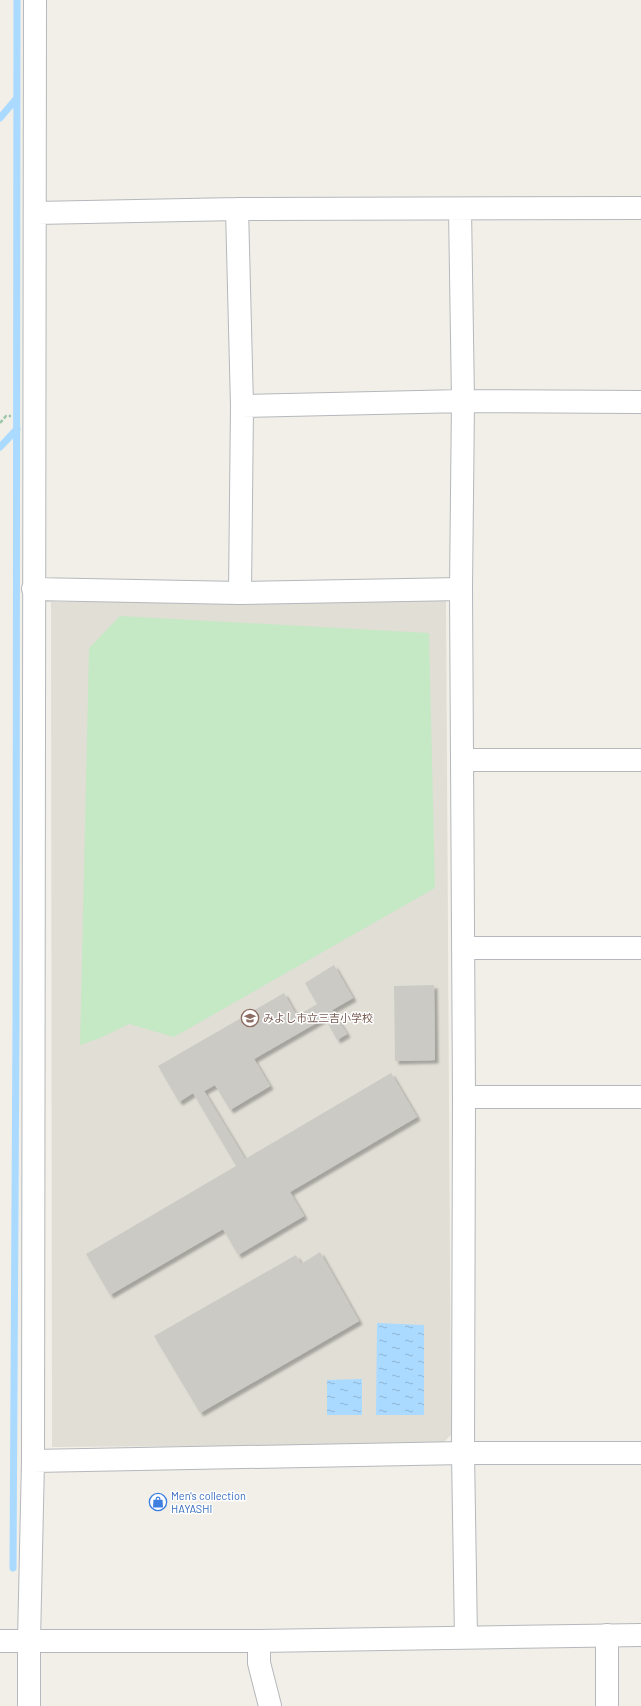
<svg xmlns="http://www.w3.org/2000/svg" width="641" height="1706" font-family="Barlow,'Noto Sans JP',sans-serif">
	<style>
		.education { fill: #e1ded6 }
		.garden { fill: #c5e8c5 }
		.water { fill: url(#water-ripples) }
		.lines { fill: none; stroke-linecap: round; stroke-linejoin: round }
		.stream { stroke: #aadaff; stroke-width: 7 }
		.building { fill: #cccac5; filter: url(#shadow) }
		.minor-casing { stroke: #b5b8bc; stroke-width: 24 }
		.tertiary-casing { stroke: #b5b8bc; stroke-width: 24 }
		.path { stroke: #9cc7a9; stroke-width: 2.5; stroke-dasharray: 4 2; stroke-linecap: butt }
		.minor { stroke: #fff; stroke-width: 22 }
		.tertiary { stroke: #fff; stroke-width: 22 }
		.labels { text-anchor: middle; stroke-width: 3; stroke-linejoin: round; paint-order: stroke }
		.education-label { font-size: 11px; fill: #785e54; stroke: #fff; text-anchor: start }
		.shop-label { font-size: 11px; fill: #366cbe; stroke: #fff; text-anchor: start }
	</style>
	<defs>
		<pattern id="water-ripples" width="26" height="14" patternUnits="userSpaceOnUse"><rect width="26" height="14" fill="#aadaff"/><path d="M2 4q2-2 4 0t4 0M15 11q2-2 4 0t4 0" fill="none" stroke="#8eb4d2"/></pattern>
		<filter id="shadow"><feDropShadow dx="3.5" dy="3.5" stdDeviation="1" flood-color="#0004"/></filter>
	</defs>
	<rect width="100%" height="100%" fill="#f1efe8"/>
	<!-- education -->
	<path class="education" d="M446,599L451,1435L442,1444L52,1447L51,602Z"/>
	<!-- garden -->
	<path class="garden" d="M120,616L429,633L435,888L174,1037L129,1024L100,1038L80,1045L89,648Z"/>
	<!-- water -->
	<path class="water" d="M377,1323L424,1325V1415H376Z
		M362,1379V1415H327V1380Z"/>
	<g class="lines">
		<!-- stream -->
		<path class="stream" d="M0,118L16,99
			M0,447L17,429
			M13,1568L16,1024L17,0"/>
	</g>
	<!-- building -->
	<path class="building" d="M334,965L353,998L332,1010L347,1034L337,1040L325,1018L254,1059L270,1086L230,1110L215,1085L204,1091L245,1159L391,1073L417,1117L290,1192L304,1216L238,1255L223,1229L110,1295L86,1254L236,1166L193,1093L179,1102L158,1066L284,993L297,1016L317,1004L305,983Z
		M434,985L435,1060L395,1061L394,986Z
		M320,1252L359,1321L200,1413L154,1336L296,1255L301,1264Z"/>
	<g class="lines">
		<defs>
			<path id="minor" d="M237,209L242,406L240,593
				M460,209L463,401L461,589
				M36,213L237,209L641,208
				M242,406L463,401L641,402
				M33,589L240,593L461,589L464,1097L463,1453L466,1637
				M463,760H641
				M463,948H641
				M464,1097H641
				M33,1461L463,1453H641
				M29,1641L33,1461L35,0
				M259,1641V1663L270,1706
				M607,1706V1635"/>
			<path id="tertiary" d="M0,1641H259L641,1635
				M29,1641V1706"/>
		</defs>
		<!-- minor casing -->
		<use href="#minor" class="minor-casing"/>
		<!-- tertiary casing -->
		<use href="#tertiary" class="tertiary-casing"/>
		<!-- path -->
		<path class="path" d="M0,423L6,416H11"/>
		<!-- minor -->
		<use href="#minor" class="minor"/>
		<!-- tertiary -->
		<use href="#tertiary" class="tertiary"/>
	</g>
	<!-- icons -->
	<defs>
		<symbol id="school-ring" viewBox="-11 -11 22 22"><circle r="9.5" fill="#fff" stroke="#8d6e63" stroke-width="1.5"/><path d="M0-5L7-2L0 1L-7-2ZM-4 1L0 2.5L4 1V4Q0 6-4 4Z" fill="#8d6e63"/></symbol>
		<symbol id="shop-ring" viewBox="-11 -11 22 22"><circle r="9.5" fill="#fff" stroke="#3f7fe0" stroke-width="1.5"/><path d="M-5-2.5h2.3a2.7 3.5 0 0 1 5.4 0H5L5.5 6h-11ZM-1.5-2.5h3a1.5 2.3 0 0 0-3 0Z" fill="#3f7fe0"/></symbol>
	</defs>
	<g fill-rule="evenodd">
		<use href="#school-ring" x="240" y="1008" width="20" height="20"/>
		<use href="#shop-ring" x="148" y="1492" width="20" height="20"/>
	</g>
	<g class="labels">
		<!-- education labels -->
		<g class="education-label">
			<text x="263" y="1022">みよし市立三吉小学校</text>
		</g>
		<!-- shop labels -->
		<g class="shop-label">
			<text x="171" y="1500">Men's collection<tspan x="171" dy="13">HAYASHI</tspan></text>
		</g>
	</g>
</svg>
